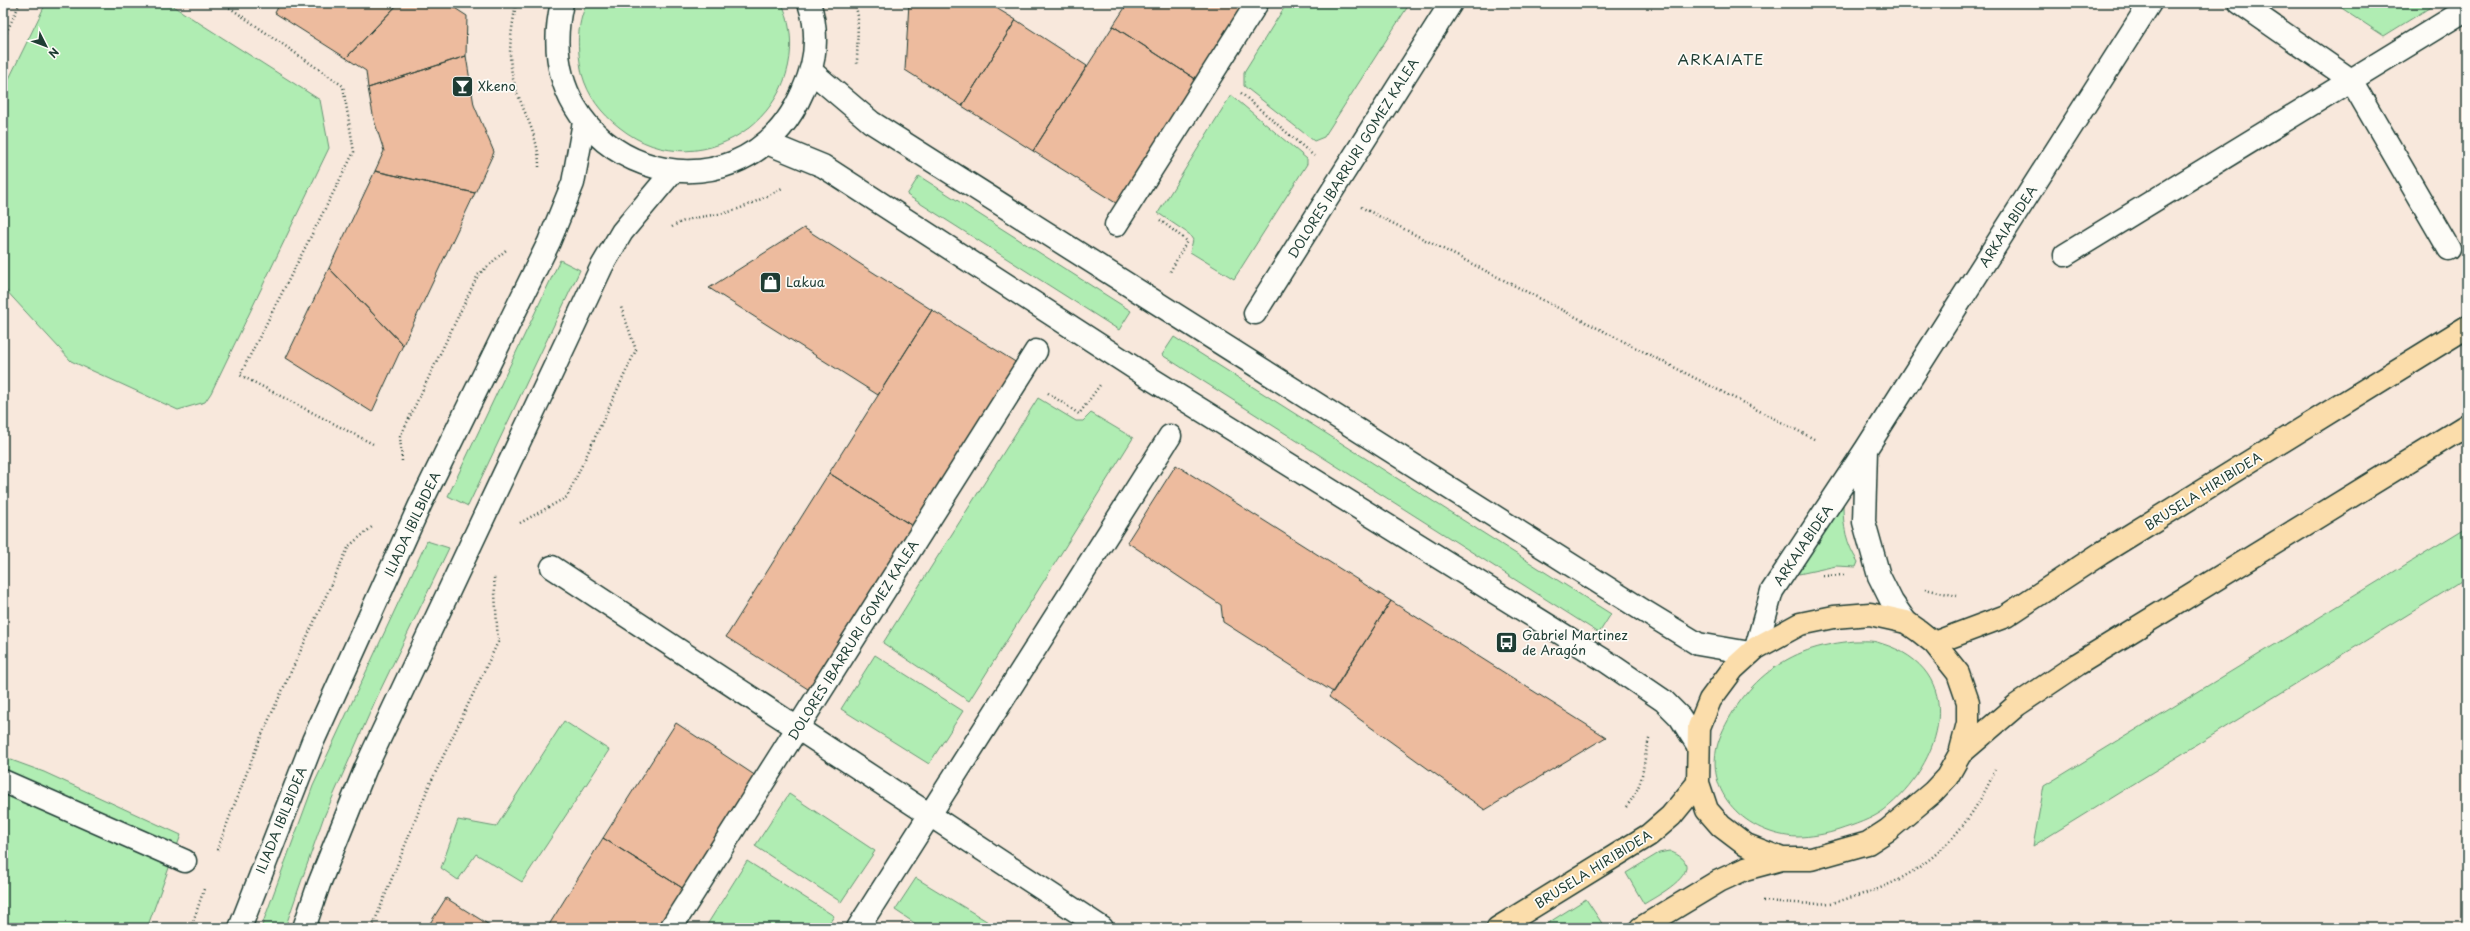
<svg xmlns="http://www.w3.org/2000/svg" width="2470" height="931" font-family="'Playpen Sans',sans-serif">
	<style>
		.green { fill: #b0edb3; stroke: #689574 }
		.building { fill: #edbb9e; stroke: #1f3d34 }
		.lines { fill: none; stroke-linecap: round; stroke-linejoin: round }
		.pedestrian-casing { stroke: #1f3d34; stroke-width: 25 }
		.minor-casing { stroke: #1f3d34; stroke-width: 25 }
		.tertiary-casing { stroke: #1f3d34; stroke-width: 25 }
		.primary-casing { stroke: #1f3d34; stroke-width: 25 }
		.path { stroke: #1f3d34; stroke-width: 2.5; stroke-dasharray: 1 3; stroke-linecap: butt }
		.pedestrian { stroke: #fdfcf7; stroke-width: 22 }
		.minor { stroke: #fdfcf7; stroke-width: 22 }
		.tertiary { stroke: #fdfcf7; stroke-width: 22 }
		.primary { stroke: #fbddab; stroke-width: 22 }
		.labels { text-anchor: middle; stroke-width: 3.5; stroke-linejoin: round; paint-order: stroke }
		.poi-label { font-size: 13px; fill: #1f3d34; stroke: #fdfcf7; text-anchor: start }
		.street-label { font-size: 13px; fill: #1f3d34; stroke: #fdfcf7 }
		.quarter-label { font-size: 15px; letter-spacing: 1px; fill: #1f3d34; stroke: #fdfcf7 }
	</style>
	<rect width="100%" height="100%" fill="#f8e8dc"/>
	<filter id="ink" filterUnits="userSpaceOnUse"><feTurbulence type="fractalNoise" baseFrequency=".025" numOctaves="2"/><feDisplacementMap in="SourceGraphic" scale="8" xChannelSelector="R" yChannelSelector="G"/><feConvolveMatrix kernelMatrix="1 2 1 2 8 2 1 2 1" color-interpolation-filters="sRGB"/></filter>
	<g filter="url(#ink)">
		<!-- green -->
		<path class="green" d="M46,3H168L320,100L329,148L211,393L205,402L178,410L71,361L3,287V91Z
			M587,3H782C824,103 704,196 619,127C601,113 588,96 582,74C577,49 576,26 587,3Z
			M1287,3H1410L1324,137L1314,141L1244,86V72Z
			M2334,3H2437L2384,36Z
			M1231,95L1307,159V164L1234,279L1190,252L1193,240L1189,234L1158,213Z
			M919,176L1131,311L1119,330L907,195Z
			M560,260L580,270L468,506L448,496Z
			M1174,337L1611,614L1599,633L1162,355Z
			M1038,398L1076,421H1083L1091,413L1133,438L969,701L883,643Z
			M1837,503L1843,504C1843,527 1846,543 1858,562L1856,567L1836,566L1799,574L1797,568Z
			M2467,527V578L2033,846L2044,786Z
			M427,541L449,548L376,699L323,819L285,928H261L313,786Z
			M1854,641C1862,641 1872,640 1880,643C1971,670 1943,764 1884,810C1872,819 1854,825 1839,830C1827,834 1810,837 1797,837C1748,835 1701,793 1719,740C1729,713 1750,684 1774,668C1799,650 1824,644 1854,641Z
			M875,655L963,711L929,764L841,709Z
			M564,721L609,750L522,882L476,854L458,880L441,868L458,820L496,827Z
			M3,757L44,772L181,835L147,928H3Z
			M789,794L875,851L841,902L755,846Z
			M1669,851C1713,867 1660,894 1644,904L1626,873L1659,853Z
			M747,861L834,916L826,928H705Z
			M916,878L998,928H922L895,910Z
			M1586,899L1605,928H1540Z"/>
		<!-- building -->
		<path class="building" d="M280,3H399L346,58L275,13Z
			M399,3H447L467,16L466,56L368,88L366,71L346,58Z
			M909,3H988L1016,20L962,106L905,70Z
			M1128,3H1246L1197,80L1113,26Z
			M1016,20L1087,66L1033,151L962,106Z
			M1113,26L1197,80L1119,205L1033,151Z
			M466,56L474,105L494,152L475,193L375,171L384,151L374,120L368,88Z
			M375,171L475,193L403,345L329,268Z
			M804,228L932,310L878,395L709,288Z
			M329,268L403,345L372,412L286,358Z
			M932,310L1017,363L914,527L829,473Z
			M1176,465L1391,601L1333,692L1223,622L1221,605L1127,542Z
			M829,473L914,527L811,691L726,637Z
			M1391,601L1606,737L1485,810L1329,697Z
			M676,723L756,776L684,889L603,838Z
			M603,838L684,889L659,928H547Z
			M446,898L494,928H427Z"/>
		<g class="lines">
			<defs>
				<path id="pedestrian" d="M2240,3L2351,80L2449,249
					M1116,225L1257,3
					M2065,255L2467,9
					M1255,313L1451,3
					M552,567L1102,928
					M3,781L185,861
					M671,928L1036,351
					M858,928L1170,436"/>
				<path id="minor" d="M812,72L871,122L1644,611L1698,644L1750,653
					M767,143L823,166L1153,380L1607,662L1664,701L1680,717L1697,744
					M1866,449L1864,522L1879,576L1892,602L1906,622
					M1756,648L1772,591L1866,449L2150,3"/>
				<path id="tertiary" d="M562,3C524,166 739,239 803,91C816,63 819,32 809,3
					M240,928L313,741L420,505L549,242L573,183L584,122
					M304,928L319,884L366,767L602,266L622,232L673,171"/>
				<path id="primary" d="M1870,614L1906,622L1919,631L1934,643L1958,673L1968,702V723L1960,754L1947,777L1933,792L1888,830L1868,843L1811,859H1782L1746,845L1721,826L1707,810L1698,783L1699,727L1710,700L1733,669L1756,648L1800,624L1834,617Z
					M1934,643L2006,616L2100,554L2467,327
					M1960,754L2017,705L2078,664L2467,425
					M1498,928L1649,835L1671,816L1698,783
					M1641,928L1719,881L1745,869L1782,859"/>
			</defs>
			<!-- pedestrian casing -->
			<use href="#pedestrian" class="pedestrian-casing"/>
			<!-- minor casing -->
			<use href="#minor" class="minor-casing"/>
			<!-- tertiary casing -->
			<use href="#tertiary" class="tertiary-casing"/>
			<!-- primary casing -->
			<use href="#primary" class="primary-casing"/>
			<!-- path -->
			<path class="path" d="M223,3L343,86L354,152L240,375L373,444
				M516,3C513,23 508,46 511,67C515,103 540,130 539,169
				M855,3L858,16L857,64
				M3,40L20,3
				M1241,93L1314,156
				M1361,207L1816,440
				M1160,220L1187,241L1170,272
				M672,227C690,215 713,217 732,211C751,205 767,196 784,187
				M1048,393L1079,414L1100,385
				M402,461L400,437L478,275L506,250
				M520,523L567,497L636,350L621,307
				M1823,576L1844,575
				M1925,589L1957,596
				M1626,807C1647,781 1641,765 1650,736
				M217,850L259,741L349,546L372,527
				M1763,901C1785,902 1807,905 1830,903C1839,902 1848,898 1856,896C1923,878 1968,833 1995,770
				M191,928L204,889
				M372,928L428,788L498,642L494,577"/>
			<!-- pedestrian -->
			<use href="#pedestrian" class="pedestrian"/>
			<!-- minor -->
			<use href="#minor" class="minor"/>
			<!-- tertiary -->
			<use href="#tertiary" class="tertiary"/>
			<!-- primary -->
			<use href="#primary" class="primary"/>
		</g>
	</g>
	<!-- icons -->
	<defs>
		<symbol id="bar-square" viewBox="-11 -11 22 22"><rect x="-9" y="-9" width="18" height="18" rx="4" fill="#1f3d34" stroke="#fdfcf7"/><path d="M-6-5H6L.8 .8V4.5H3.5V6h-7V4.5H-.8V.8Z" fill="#fff"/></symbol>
		<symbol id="shop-square" viewBox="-11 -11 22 22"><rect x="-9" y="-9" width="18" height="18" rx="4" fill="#1f3d34" stroke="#fdfcf7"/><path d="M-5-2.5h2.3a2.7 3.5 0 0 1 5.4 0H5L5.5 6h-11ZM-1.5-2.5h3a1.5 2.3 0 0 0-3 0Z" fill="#fff"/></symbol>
		<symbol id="bus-square" viewBox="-11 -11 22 22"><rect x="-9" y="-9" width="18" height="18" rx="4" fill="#1f3d34" stroke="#fdfcf7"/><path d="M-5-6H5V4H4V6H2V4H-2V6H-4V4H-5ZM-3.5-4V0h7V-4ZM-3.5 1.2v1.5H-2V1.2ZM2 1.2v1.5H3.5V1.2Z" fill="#fff"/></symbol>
	</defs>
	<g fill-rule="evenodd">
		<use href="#bar-square" x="450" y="74" width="25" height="25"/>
		<use href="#shop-square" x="758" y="270" width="25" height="25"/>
		<use href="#bus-square" x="1494" y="630" width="25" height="25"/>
	</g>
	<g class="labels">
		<!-- poi labels -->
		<g class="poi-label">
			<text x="478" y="91">Xkeno</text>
			<text x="786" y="287">Lakua</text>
			<text x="1522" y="640">Gabriel Martinez<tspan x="1522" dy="15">de Aragón</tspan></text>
		</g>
		<!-- street labels -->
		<g class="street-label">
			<text transform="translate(1353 158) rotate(-58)" y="5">DOLORES IBARRURI GOMEZ KALEA</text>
			<text transform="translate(2008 226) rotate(-57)" y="5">ARKAIABIDEA</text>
			<text transform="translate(2203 491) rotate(-32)" y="5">BRUSELA HIRIBIDEA</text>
			<text transform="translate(412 524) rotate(-65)" y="5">ILIADA IBILBIDEA</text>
			<text transform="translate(1803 545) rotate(-56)" y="5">ARKAIABIDEA</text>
			<text transform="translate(853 640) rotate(-58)" y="5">DOLORES IBARRURI GOMEZ KALEA</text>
			<text transform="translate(281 820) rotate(-68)" y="5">ILIADA IBILBIDEA</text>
			<text transform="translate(1593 869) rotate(-32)" y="5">BRUSELA HIRIBIDEA</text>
		</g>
		<!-- quarter labels -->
		<g class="quarter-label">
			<text x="1721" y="65">ARKAIATE</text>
		</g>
	</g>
	<!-- margin -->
	<rect width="2470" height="931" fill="none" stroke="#fdfcf7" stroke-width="16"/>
	<rect x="8" y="8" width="2454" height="915" fill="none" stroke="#1f3d34" stroke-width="1.5" filter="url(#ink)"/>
	<!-- north arrow -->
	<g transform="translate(46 46) rotate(132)" stroke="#fdfcf7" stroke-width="3" paint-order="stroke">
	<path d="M0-3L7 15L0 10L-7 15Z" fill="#1f3d34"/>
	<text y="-6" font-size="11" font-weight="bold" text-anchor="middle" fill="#1f3d34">N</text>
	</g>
</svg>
